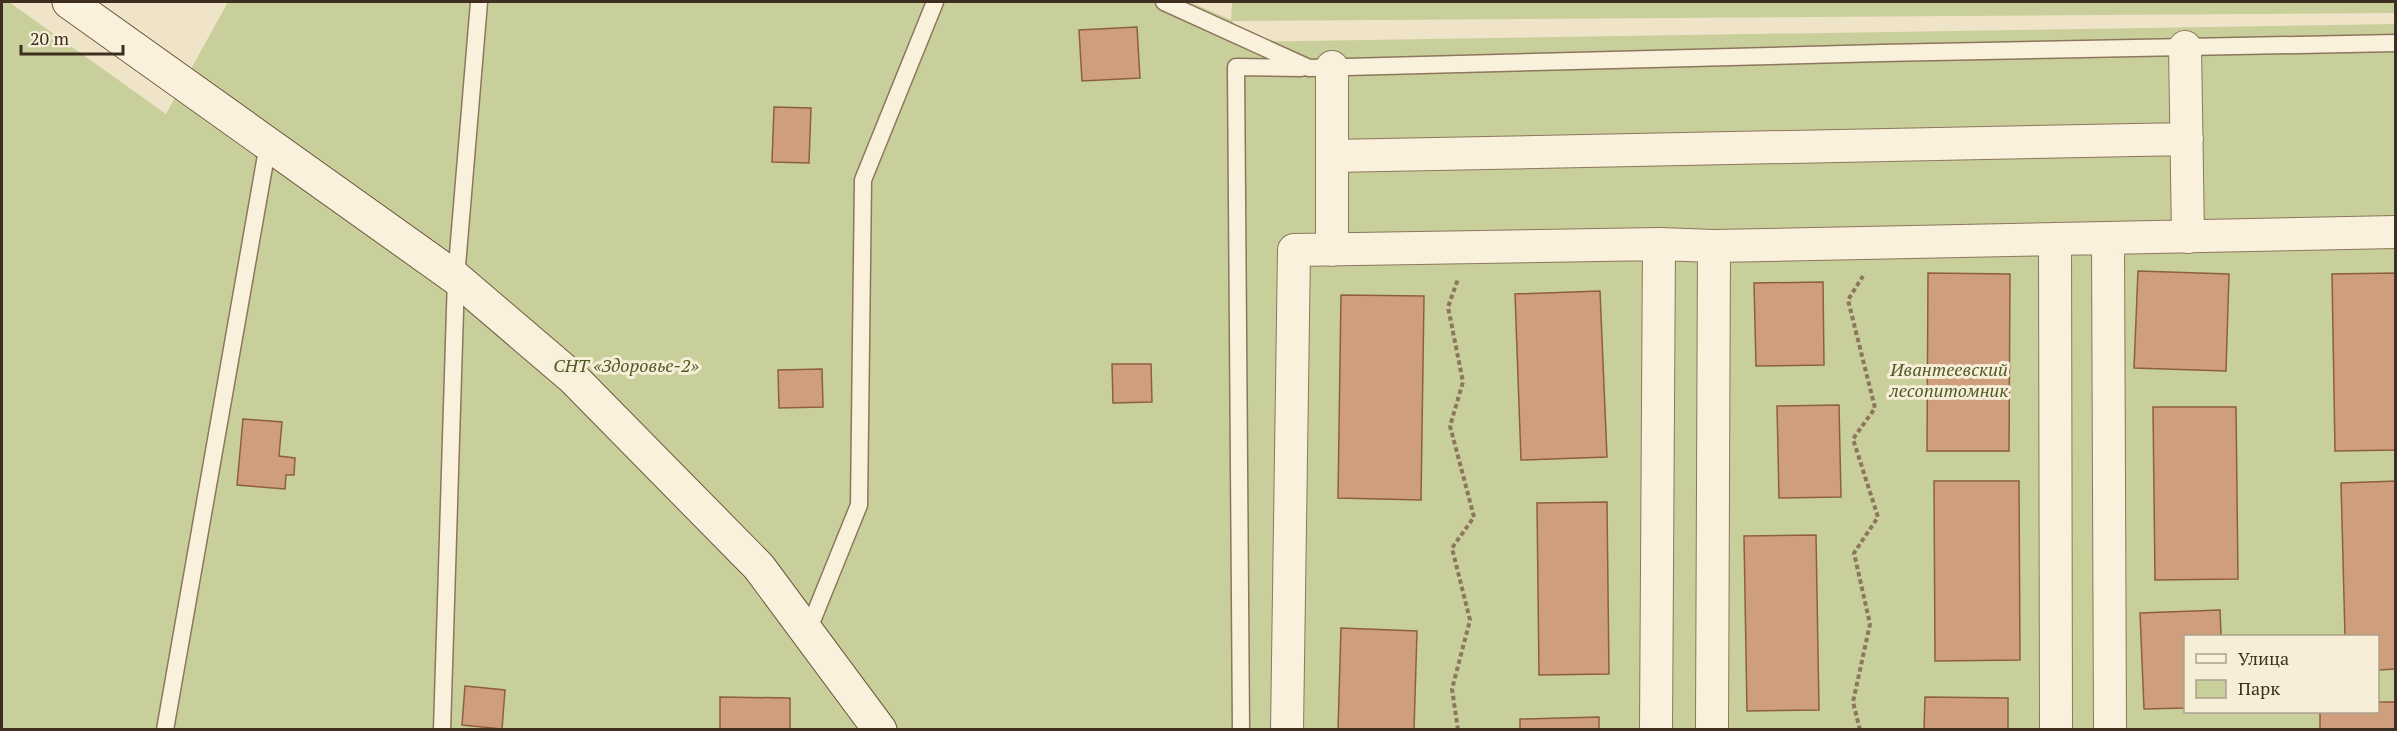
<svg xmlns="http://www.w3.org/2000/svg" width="2397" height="731" font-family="'PT Serif',serif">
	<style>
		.green { fill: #c9cf9b; fill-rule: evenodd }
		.building { fill: #cf9f7d; stroke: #8d5f41; stroke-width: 1.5 }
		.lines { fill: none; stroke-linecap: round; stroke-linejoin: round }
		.service-casing { stroke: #8d765c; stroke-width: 19 }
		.minor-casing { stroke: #8d765c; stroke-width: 34 }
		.secondary-casing { stroke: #6f573f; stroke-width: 35 }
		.path { stroke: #8d765c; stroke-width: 4; stroke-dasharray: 4.5 3; stroke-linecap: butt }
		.service { stroke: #faf1dc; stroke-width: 16 }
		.minor { stroke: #faf1dc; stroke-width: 32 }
		.secondary { stroke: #faf1dc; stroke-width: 33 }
		.labels { text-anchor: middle; stroke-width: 6; stroke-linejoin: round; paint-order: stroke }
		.park-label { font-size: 18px; font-style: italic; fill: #4d5a26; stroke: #f7eed8 }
	</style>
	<rect width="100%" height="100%" fill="#f0e4c8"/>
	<!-- green -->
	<path class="green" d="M2,2H9L166,114L228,2H1190L1231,20L1232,2H2395V13L1232,21L1243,42L2395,24V729H2ZM2186,636H2378V712H2186Z"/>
	<!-- building -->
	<path class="building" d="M1137,27L1140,78L1082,81L1079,30Z
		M774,107L811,108L809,163L772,162Z
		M2138,271L2229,274L2226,371L2134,368Z
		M1928,273L2010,274L2009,451H1927Z
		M2396,273V450L2335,451L2332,274Z
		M1823,282L1824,365L1756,366L1754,283Z
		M1600,291L1607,457L1521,460L1515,294Z
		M1341,295L1424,296L1421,500L1338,498Z
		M1112,364H1151L1152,402L1113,403Z
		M822,369L823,407L779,408L778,370Z
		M1839,405L1841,497L1779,498L1777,406Z
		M2153,407H2236L2238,579L2155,580Z
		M243,419L282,422L279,456L295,458L294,475H286L285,489L237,485Z
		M1934,481H2019L2020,660L1935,661Z
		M2396,481V669L2378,670V636H2345L2341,483Z
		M1607,502L1609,674L1539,675L1537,503Z
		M1816,535L1819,710L1747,711L1744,536Z
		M2220,610L2221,636H2186V708L2144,709L2140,613Z
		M1341,628L1417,631L1414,730H1338Z
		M465,686L505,690L502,729L462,725Z
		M720,697L790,698V730H720Z
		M1925,697L2008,698V730H1924Z
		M2378,702H2396V730H2320V712H2378Z
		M1599,717V730H1520V719Z"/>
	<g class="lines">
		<defs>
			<path id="service" d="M1164,2L1309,68L1882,53L2396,43
				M808,631L859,505L863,180L935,2
				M165,730L268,144
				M442,730L456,278L479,2
				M1241,730L1236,67L1301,68"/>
			<path id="minor" d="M2185,47L2188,237
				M1332,67V250
				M1332,156L2187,139
				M2108,238L2110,730
				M2055,239L2056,730
				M1659,244L1714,246L1712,730
				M1714,246L2396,232
				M1287,730L1294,250L1659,244L1656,730"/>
			<path id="secondary" d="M69,2L456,278L573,378L759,567L880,730"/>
		</defs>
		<!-- service casing -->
		<use href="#service" class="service-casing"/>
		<!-- minor casing -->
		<use href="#minor" class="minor-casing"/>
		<!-- secondary casing -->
		<use href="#secondary" class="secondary-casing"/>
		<!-- path -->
		<path class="path" d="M1458,730L1452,689L1470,620L1452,548L1474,517L1450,426L1463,382L1448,307L1458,279
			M1860,730L1853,702L1870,624L1854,553L1878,517L1853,439L1875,408L1848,300L1863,276"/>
		<!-- service -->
		<use href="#service" class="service"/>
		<!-- minor -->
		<use href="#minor" class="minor"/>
		<!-- secondary -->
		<use href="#secondary" class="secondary"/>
	</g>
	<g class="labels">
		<!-- park labels -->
		<g class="park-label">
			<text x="626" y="372">СНТ «Здоровье-2»</text>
			<text x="1949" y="376">Ивантеевский<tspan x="1949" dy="21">лесопитомник</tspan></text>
		</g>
	</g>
	<!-- border -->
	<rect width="2397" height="731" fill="none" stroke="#3d2e20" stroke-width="6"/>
	<!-- legend -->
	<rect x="2184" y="635" width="195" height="78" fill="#f7eed8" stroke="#ada18e" stroke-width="1.5"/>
	<rect x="2196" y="654" width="30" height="9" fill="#faf1dc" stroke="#ada18e" stroke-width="1.5"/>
	<text x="2238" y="665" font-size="18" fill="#3d2e20">Улица</text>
	<rect x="2196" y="680" width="30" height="18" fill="#c9cf9b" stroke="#ada18e" stroke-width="1.5"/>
	<text x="2238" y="695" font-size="18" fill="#3d2e20">Парк</text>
	<!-- scale -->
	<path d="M21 45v9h102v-9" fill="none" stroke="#3d2e20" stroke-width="3"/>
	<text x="30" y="45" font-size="18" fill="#3d2e20" stroke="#f7eed8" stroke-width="4.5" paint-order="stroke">20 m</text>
</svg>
